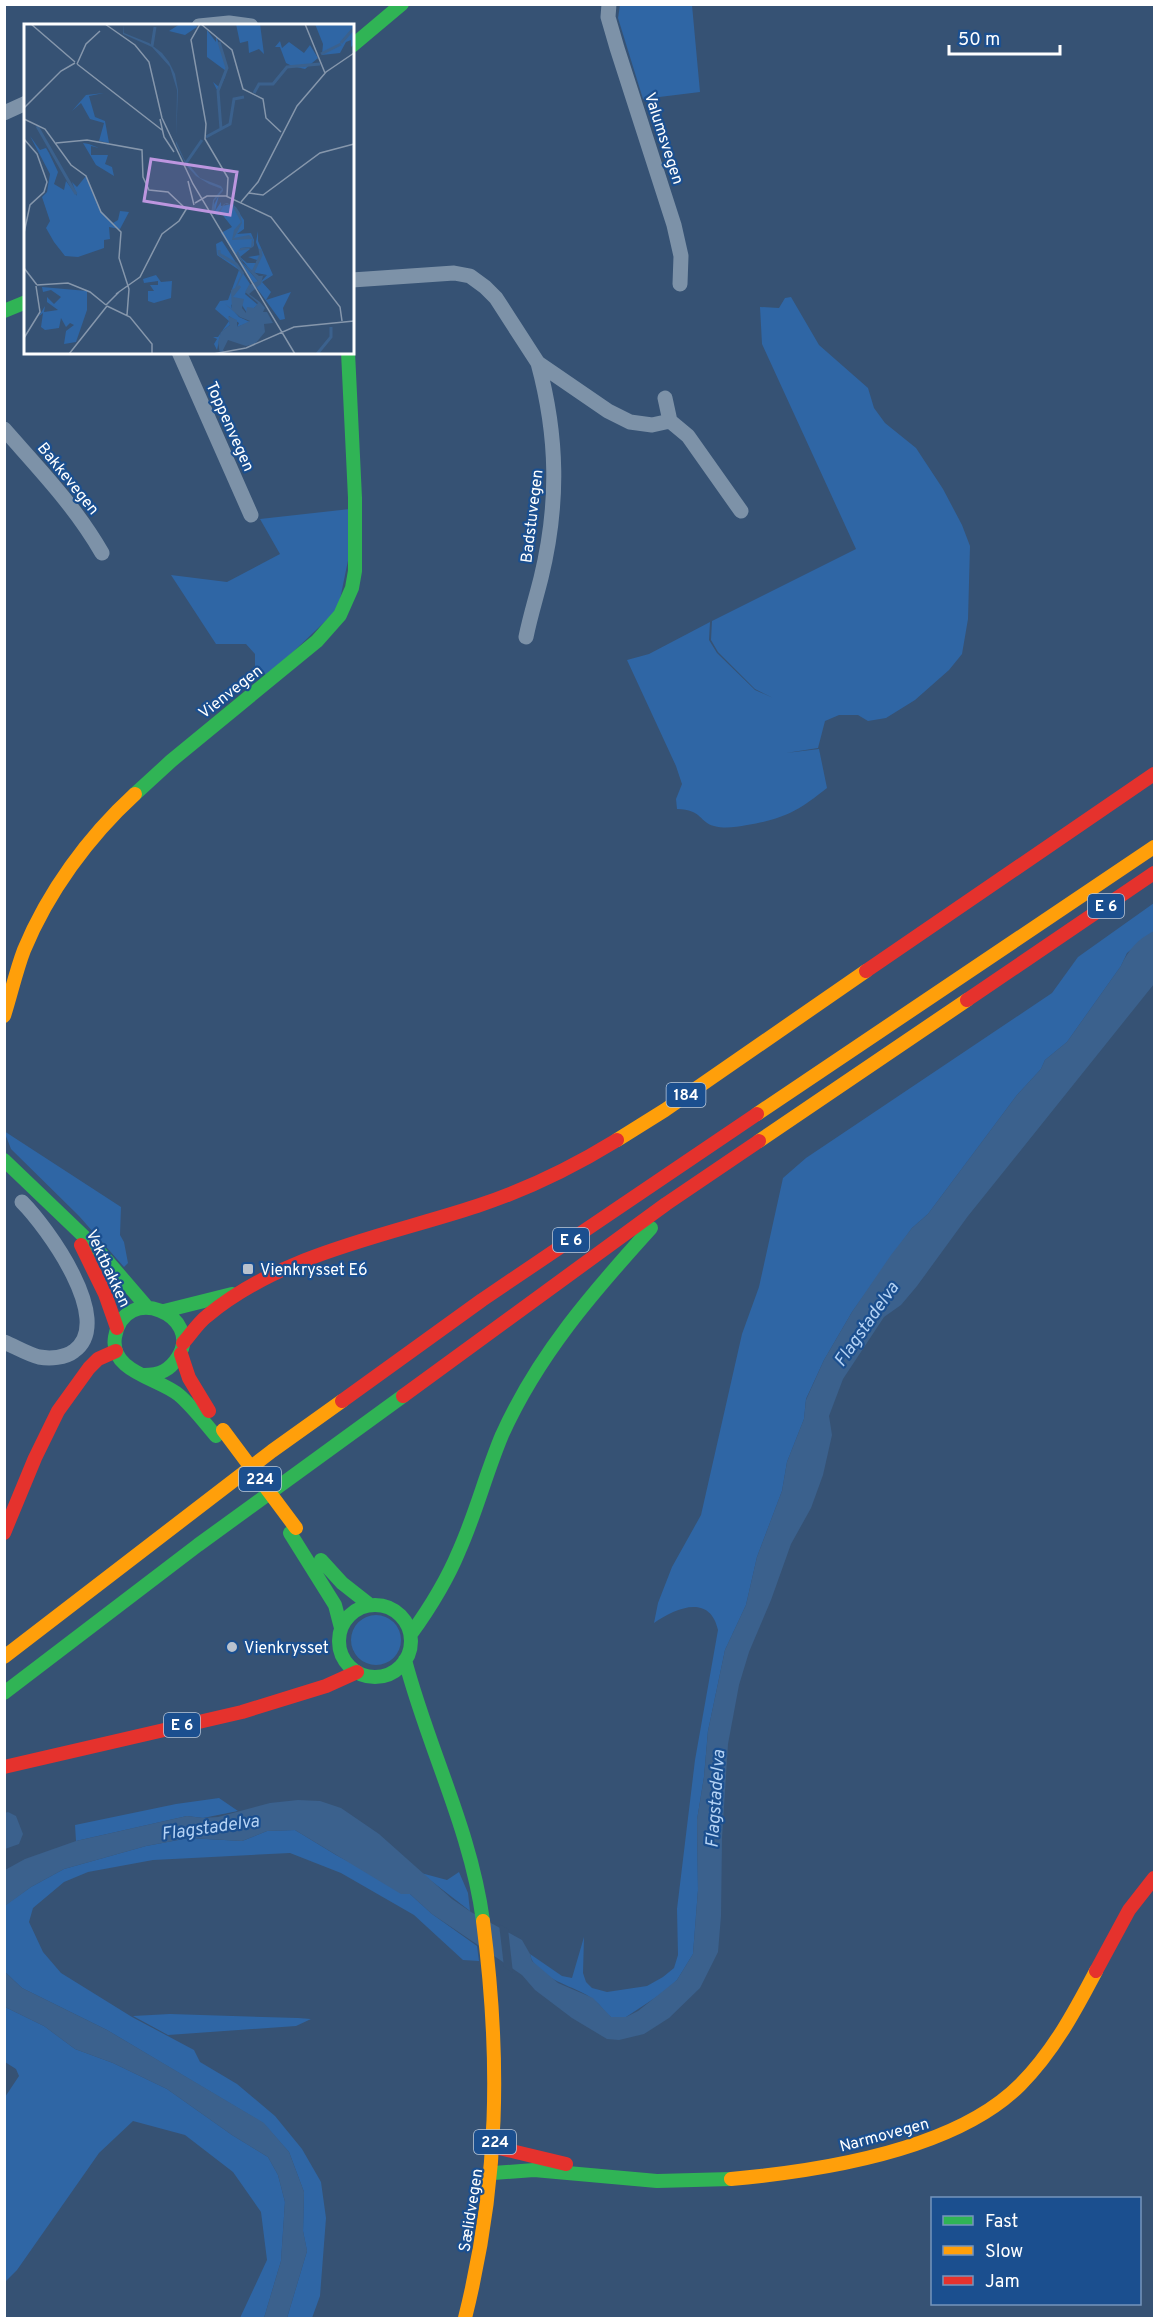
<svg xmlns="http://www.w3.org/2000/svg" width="1159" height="2323" font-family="Overpass,sans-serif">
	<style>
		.green { fill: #2f66a5 }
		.water { fill: #3b618d }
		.pier { fill: #365274 }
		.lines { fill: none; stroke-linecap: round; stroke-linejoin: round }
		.street { stroke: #7d92a8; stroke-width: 15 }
		.fast { stroke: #30b455; stroke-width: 14 }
		.slow { stroke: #ff9f0a; stroke-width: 14 }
		.jam { stroke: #e5322d; stroke-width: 14 }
		.slow-bridge { stroke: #ff9f0a; stroke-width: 14 }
		.poi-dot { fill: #b9c2ce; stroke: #1b4f8f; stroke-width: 2 }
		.labels { text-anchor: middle; stroke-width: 4.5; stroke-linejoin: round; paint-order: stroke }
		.shield { fill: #1b4f8f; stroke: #bbcadd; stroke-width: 1.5 }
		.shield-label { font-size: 15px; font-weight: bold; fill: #fff }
		.street-label { font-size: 16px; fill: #fff; stroke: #1b4f8f }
		.poi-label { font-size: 16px; fill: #fff; stroke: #1b4f8f; text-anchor: start }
		.water-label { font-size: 18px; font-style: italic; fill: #b5d3f5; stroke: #1b4f8f }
		.inset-river { fill: none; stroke: #3b618d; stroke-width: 3 }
		.inset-road { fill: none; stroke: #8697ac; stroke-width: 1.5 }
		.view { fill: #bd96df; fill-opacity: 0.15; stroke: #bd96df; stroke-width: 3 }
		.inset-edge { fill: none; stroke: #fff; stroke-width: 3 }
	</style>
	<rect width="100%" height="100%" fill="#365274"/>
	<!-- green -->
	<path class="green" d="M620,5H692L700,92L643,99L618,18Z
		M791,297L819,345L868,388L874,408L885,423L916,448L943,489L962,525L970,546L968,619L962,654L949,670L915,700L886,718L868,721L858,715H839L825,721L818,748L786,753L819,749L827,788C798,811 784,819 747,825C736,827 725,829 714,826C699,822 703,810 677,809L676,799L682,784L676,766L627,660L649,654L710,622L709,640L717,653L755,690L773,698L755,689L718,652L711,640L712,621L856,549L762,344L760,307L779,308L785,298Z
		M350,509L351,546L338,609L268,676L255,667V654L246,644H216L171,575L227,582L280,554L260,519Z
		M1154,903V931L1127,953L1121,966L1067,1042L1045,1060L1041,1069L1017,1095L928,1214L912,1228L852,1312L824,1360L806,1399L804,1419L787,1462L782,1491L757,1557L746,1605L725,1650L708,1731L704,1777L697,1820L698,1890L693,1954L677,1980L664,1992L626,2017H611C604,2012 601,2005 594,2000C578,1986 535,1980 530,1954L562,1976L572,1978L584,1937L583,1973L586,1982L592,1988L607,1992L647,1986L663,1977L674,1968L678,1955L677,1909L695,1760L718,1630C710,1593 675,1608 654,1623L658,1603L672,1567L701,1515L742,1334L759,1287L783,1178L806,1158L1052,993L1078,957Z
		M4,1131L121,1207L120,1235L124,1242L128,1263L124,1267L79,1216L11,1149Z
		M351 1640a25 25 0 1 1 50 0a25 25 0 1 1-50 0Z
		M219,1798L238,1811L203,1818L187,1816L76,1841L75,1825L176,1804Z
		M295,1830L336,1855L410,1894L432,1914L477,1946L479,1961L463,1960L414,1915L341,1873L290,1853L153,1860L88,1872L64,1882L33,1908L29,1922L43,1952L61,1973L132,2017L194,2050L200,2062L237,2084L275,2116L302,2149L321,2182L326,2218L320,2296L312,2318H287L307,2251L303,2231L304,2192L289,2152L263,2123L107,2030L22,1988L5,1972L4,1906L31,1887L64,1869L146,1846L189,1838L242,1841L267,1831Z
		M459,1872L468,1893L470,1911L421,1873L447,1880Z
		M5,2007L44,2026L75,2049L113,2063L167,2089L232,2135L268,2157L278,2175L285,2202L281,2261L264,2318H240L267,2260L261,2212L233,2172L185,2135L133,2121L99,2153L17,2270L5,2282V2097L19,2076L16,2069L5,2062Z
		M170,2014L298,2018L311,2019L296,2026L168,2035L133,2016Z"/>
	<!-- water -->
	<path class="water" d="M1154,931V984L968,1216L917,1286L901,1305L884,1317L843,1379L829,1416L832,1435L823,1475L811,1508L791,1544L771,1600L749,1652L739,1685L728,1744L722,1838L721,1916L718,1952L700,1988L669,2018L644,2034L619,2040L607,2039L572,2018L535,1990L522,1975L432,1914L410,1894H401L295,1830L267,1831L242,1841L189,1838L146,1846L64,1869L31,1887L5,1906V1870L25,1859L76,1841L187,1816L203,1818L218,1817L270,1803L298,1800L320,1801L341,1808L379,1834L452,1899L471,1912L522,1940L530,1954L532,1961L558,1983L593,1998L611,2017H626L638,2011L677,1980L693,1954L698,1890L697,1820L704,1777L708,1731L725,1650L746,1605L757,1557L782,1491L787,1462L804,1419L806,1400L824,1360L852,1312L891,1255L912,1228L928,1214L1017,1095L1041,1069L1045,1060L1067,1042L1121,966C1128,950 1138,939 1154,931Z
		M8,1812L16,1816L23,1834L19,1844L5,1849V1813Z
		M5,1972L22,1988L107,2030L264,2123L289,2152L304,2192L303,2231L307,2251L287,2318H264L281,2261L285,2202L278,2175L268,2157L232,2135L167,2089L113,2063L75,2049L44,2026L5,2007Z"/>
	<!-- pier -->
	<path class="pier" d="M499,1924L508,1929L513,1973L504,1967Z"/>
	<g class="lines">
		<!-- street -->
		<path class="street" d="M609,4L608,17L617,48L674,225L681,256L680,284
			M199,26L229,23L251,26
			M4,113L26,103
			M352,280L454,273L470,276L485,287L496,298L538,363L608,411L630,422L652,425L670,421L688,436L741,511
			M179,352L251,515
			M665,398L670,421
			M4,429C39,469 75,506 102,553
			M526,637C530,617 536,598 541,578C559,504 558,437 538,363
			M4,1342C16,1347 27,1354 39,1357C50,1359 65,1358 74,1351C116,1321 46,1226 22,1202"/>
		<!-- fast -->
		<path class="fast" d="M352,46L402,4
			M4,311L26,302
			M135,794L171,761L317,641L340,615L352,588L355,571V498L348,352
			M4,1160L97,1249L147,1307
			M164,1311L232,1294
			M144,1375C160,1375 170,1370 178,1357C204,1316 125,1281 115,1337C109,1372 159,1378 179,1395C193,1407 204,1422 216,1436
			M290,1533L335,1605L341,1628
			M321,1560L342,1583L370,1605
			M339 1641a36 36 0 1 1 72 0a36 36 0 1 1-72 0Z
			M411,1634C429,1609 447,1580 459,1551C476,1513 486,1473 502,1435C538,1355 593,1292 651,1228
			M405,1660C428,1748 471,1830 483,1921
			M4,1693L198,1545L403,1396
			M493,2173L534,2170L657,2181L731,2179"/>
		<!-- slow -->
		<path class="slow" d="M4,1016C11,994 16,971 24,950C48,892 88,837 135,794
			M757,1114L1154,847
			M617,1140L665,1110L866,971
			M759,1141L967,1000
			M4,1657L272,1451L342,1401
			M731,2179C820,2171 955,2150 1020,2085C1053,2052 1075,2011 1096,1971
			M465,2318C499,2182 501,2060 483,1921"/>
		<!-- jam -->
		<path class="jam" d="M866,971L1154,774
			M967,1000L1154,873
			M81,1245L105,1294L117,1328
			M183,1343C191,1334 198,1323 207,1316C283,1253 386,1236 477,1206C526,1190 573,1167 617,1140
			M181,1354L189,1378L209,1411
			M403,1396L666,1204L759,1141
			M342,1401L482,1300L757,1114
			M4,1533L35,1458L58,1411L89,1368L98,1359L116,1351
			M4,1767L242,1712L326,1686L357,1672
			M1096,1971L1129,1910L1154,1878
			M495,2147L566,2164"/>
		<!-- slow-bridge -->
		<path class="slow-bridge" d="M223,1430L296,1528"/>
	</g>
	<!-- markers -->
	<g class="poi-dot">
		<rect x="242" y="1263" width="12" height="12" rx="3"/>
		<circle cx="232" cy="1647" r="6"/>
	</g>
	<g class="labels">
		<!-- shield labels -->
		<g class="shield">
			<rect x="1088" y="894" width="36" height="24" rx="4.5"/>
			<rect x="666.5" y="1083" width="39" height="24" rx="4.5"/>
			<rect x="553" y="1228" width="36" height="24" rx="4.5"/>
			<rect x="239" y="1467" width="42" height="24" rx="4.5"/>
			<rect x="164" y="1713" width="36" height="24" rx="4.5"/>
			<rect x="474" y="2130" width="42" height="24" rx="4.5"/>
		</g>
		<g class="shield-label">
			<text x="1106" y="911">E 6</text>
			<text x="686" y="1100">184</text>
			<text x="571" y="1245">E 6</text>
			<text x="260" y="1484">224</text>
			<text x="182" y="1730">E 6</text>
			<text x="495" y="2147">224</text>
		</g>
		<!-- street labels -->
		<g class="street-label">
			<text transform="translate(665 138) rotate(72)" y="6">Valumsvegen</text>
			<text transform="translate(231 426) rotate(66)" y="6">Toppenvegen</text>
			<text transform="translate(69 478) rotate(51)" y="6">Bakkevegen</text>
			<text transform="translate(531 516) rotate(-83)" y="6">Badstuvegen</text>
			<text transform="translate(230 691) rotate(-38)" y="6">Vienvegen</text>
			<text transform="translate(109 1268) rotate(65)" y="6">Vektbakken</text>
			<text transform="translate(884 2134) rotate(-15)" y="6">Narmovegen</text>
			<text transform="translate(470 2210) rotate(-81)" y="6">Sælidvegen</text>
		</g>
		<!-- poi labels -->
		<g class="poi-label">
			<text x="260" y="1275">Vienkrysset E6</text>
			<text x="244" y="1653">Vienkrysset</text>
		</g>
		<!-- water labels -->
		<g class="water-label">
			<text transform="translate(866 1324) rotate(-55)" y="6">Flagstadelva</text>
			<text transform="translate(715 1799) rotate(-86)" y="6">Flagstadelva</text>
			<text transform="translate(210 1827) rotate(-8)" y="6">Flagstadelva</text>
		</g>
	</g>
	<!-- overview -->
	<g transform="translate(24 24)">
		<rect width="330" height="330" fill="#365274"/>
		<path d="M156,0H172L173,3L161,11L145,7ZM212,0H236L240,30L235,25L225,29L224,17L216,19ZM291,0H330V20L327,23V16L322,18L316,29L298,31L299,20ZM183,6L192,18V12L203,42V45L201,53L194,68L189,58L195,63L202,47L183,33ZM256,17L258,24L265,18L280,29L286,21L294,34L281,45L268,42L262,39L256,23H251ZM80,69L65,72L71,93L81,97L85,119L75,117L80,99L66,95L57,79L48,87L62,71ZM6,112L16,126L22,124L25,129L34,148L30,160L40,166L42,157L53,172L48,158L53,163L62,152L77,187L89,199L94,196L96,187L105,188L96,205L85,203L86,215L80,216V224L54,233L41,232L30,218L22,204L26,197L18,173L23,168L26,150ZM59,119L65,120L75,124L67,122V131H84L81,140L88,143L90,152L72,141ZM195,171L191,187L197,178V182L209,180L220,196V205L213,210L227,209L230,216V221L229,223L217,224L212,232L234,257L233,261H231L197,209L208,203L197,189L195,191H191L194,190L198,184L193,189L188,185ZM234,207V217L249,251L238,258L247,268L242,276L267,268L259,284L261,295L256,296L232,263L243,251L228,248L213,230L216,225H226L216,233L223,239H232L233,236L224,233L237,231L232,218ZM198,217L226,260L221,270L234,281L223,289L218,281L211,286L207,280L208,285L215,293L226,298L213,303L215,299L205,292L206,301L197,308L193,326L190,320L193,315L189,313H194L205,297L191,285L196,277L204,276L215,246L193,231L192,220ZM132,251L137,258L148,257L147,274L130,279L124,277V267H130L126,261H134V257L120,259L119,255ZM18,263L63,267V286L52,318L40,320L42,307L50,301L46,299L42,303L37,294L35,304L21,306L17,303L19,289L15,292L21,282L20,288L34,286L23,278V273L30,280L37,273L27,266L19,268Z" fill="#2f66a5"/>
		<path d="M100,0V9L125,19L138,29L145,38L151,50L154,66L152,117L160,135L176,154L197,162L199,165V167L190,177L191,189L194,188L200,180L203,179L212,183L216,189L218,199L210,214L225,211L228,214L230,218L229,223L225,225L214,227L219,239L235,252L247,251L239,252L237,260L225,270L236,278L241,284L239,288H243L249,299L240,300L241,308L231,320L222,322L204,316L199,326L203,330H196L194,318L197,308L206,301L204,292L213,296V303L226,297L216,293L201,280L208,285L207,266L211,264L216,253L217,251L219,250L213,263L215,261L217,263L209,273L220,275L218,284L222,289L223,283L230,284L234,279L221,268L225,261L234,257L212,231L213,228L217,224L227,223L228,215L208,216L210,206L217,198L208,181L201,180L194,190H187L189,176L198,165L185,160L172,152L162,141L152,120L153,66L146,43L128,23L99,10Z" fill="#3b618d"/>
		<path class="inset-river" d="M195,18L203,44L194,67L197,105M317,19L330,4M128,22L131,3M297,30L317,20M230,69L235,60H249L263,43L296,40M13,102L52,170M182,113L206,100L210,75L220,73M162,139L178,116M195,226V230L212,240L219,250M229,248L237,231L236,225M293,330L307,313V303"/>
		<path class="inset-road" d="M7,0L51,38M81,0L111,21L125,38L138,94L169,160L271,330M176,0L167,16L182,100L181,115L204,154L203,172M177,0L208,26L219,65L239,75L242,94L257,108M281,0L301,49M53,40L138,106M53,40L62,20L76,7M0,84L37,47L51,39M0,95L21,105L47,141L62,152L77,188L97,208L95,234L105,265L103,291M136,95L140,113L150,128M0,115L13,130L23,158L20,168L6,181L0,209M32,119L63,116L118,126L119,153L125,166L144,168L162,185M164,157L170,181M225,169L239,171L296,129L330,120M217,178L234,158L273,82L302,48L330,29M171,179L183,172H202L247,193L316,283L318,297M0,244L13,261M13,261L44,259L66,268L82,281M92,270L116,253L138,210L155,197L163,184M82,281L95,268M83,282L106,293L128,320V330M0,314L16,288L12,262M222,324L270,303L330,297M45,330L83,282M189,330L222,324"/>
		<path class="view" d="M127,135L213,148L206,191L120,177Z"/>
		<rect width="330" height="330" class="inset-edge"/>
	</g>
	<!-- border -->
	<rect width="1159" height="2323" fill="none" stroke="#ffffff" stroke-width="12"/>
	<!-- legend -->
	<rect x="931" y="2197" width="210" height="108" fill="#1b4f8f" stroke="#7695bc" stroke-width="1.5"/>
	<rect x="943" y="2216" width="30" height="9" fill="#30b455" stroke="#7695bc" stroke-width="1.5"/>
	<text x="985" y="2227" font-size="18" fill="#ffffff">Fast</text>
	<rect x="943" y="2246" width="30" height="9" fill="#ff9f0a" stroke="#7695bc" stroke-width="1.5"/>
	<text x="985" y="2257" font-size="18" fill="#ffffff">Slow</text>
	<rect x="943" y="2276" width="30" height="9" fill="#e5322d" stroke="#7695bc" stroke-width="1.5"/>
	<text x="985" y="2287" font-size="18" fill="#ffffff">Jam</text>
	<!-- scale -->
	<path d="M949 45v9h111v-9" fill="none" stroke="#ffffff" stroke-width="3"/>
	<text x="958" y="45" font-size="18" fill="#ffffff" stroke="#1b4f8f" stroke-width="4.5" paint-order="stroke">50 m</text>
</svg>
